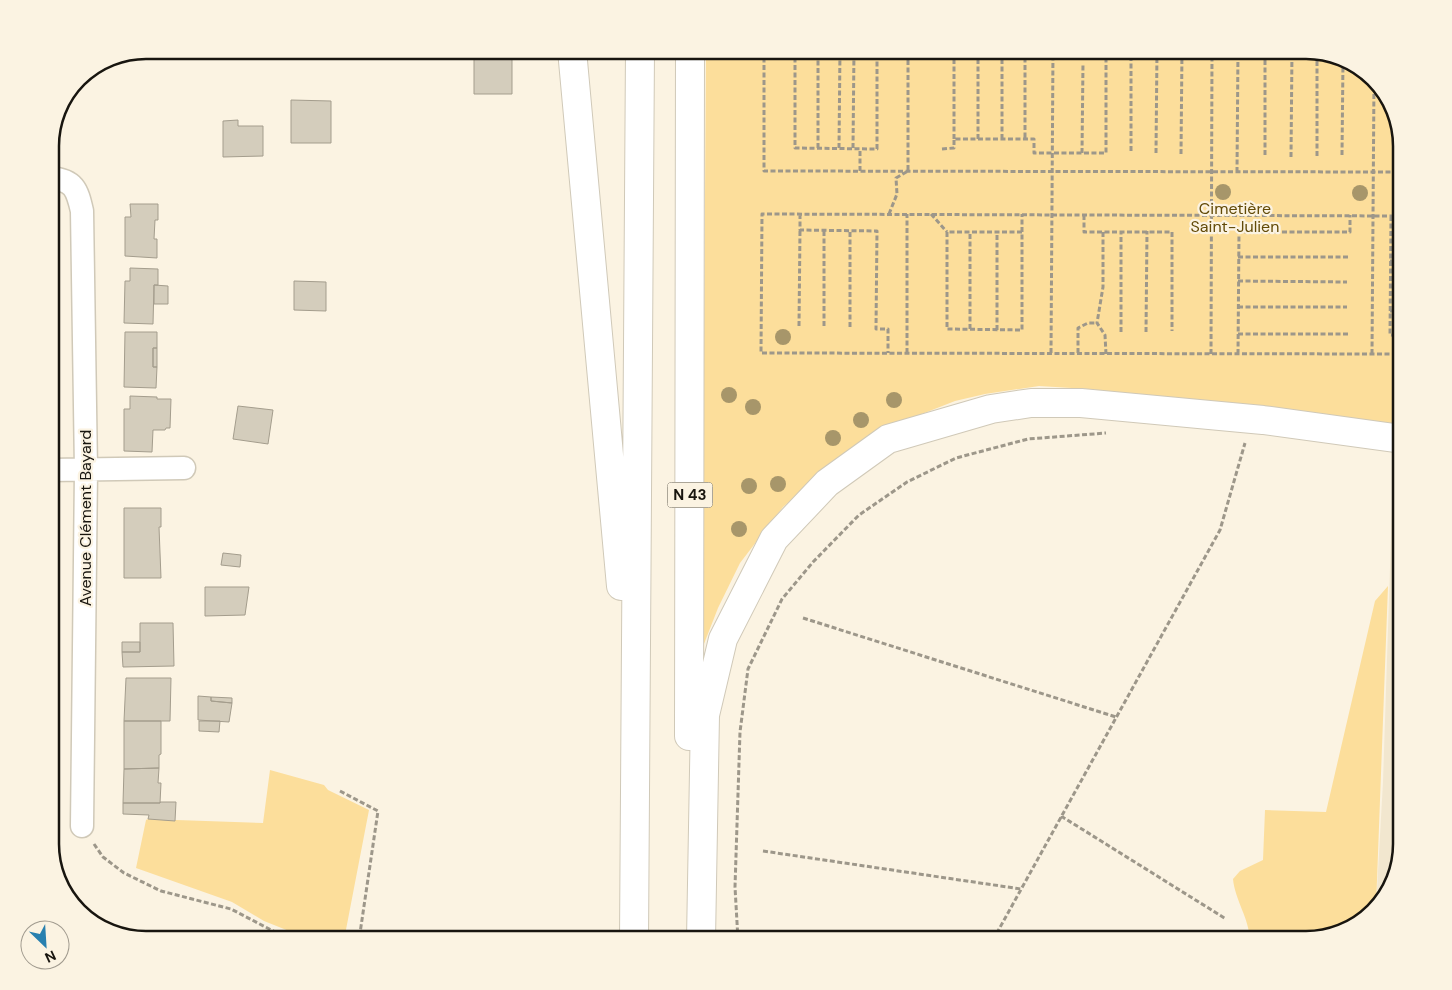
<svg xmlns="http://www.w3.org/2000/svg" width="1452" height="990" font-family="'DM Sans',sans-serif">
	<style>
		.built { fill: #f2e7cf }
		.green { fill: #fcde9b }
		.building { fill: #d4cdbc; stroke: #a49d8d }
		.lines { fill: none; stroke-linecap: round; stroke-linejoin: round }
		.minor-casing { stroke: #d0c9b8; stroke-width: 25 }
		.trunk-casing { stroke: #d0c9b8; stroke-width: 30 }
		.path { stroke: #9d978a; stroke-width: 3; stroke-dasharray: 5 2.5; stroke-linecap: butt }
		.minor { stroke: #fff; stroke-width: 22 }
		.trunk { stroke: #fff; stroke-width: 28 }
		.tree { fill: #a7966a }
		.labels { text-anchor: middle; stroke-width: 4.5; stroke-linejoin: round; paint-order: stroke }
		.shield { fill: #fbf3e2; stroke: #5c584e; stroke-width: 1 }
		.shield-label { font-size: 15px; font-weight: bold; fill: #18150f }
		.park-label { font-size: 16px; fill: #624a07; stroke: #fbf3e2 }
		.street-label { font-size: 16px; fill: #18150f; stroke: #fbf3e2 }
		.rim { fill: none; stroke: #18150f; stroke-width: 2.5 }
	</style>
	<rect width="100%" height="100%" fill="#fbf3e2"/>
	<!-- built -->
	<path class="built" d="M1402,474V844L1386,898L1376,907L1383,782L1393,475Z"/>
	<!-- green -->
	<path class="green" d="M706,50H1306L1360,66L1389,98L1402,146V427L1088,389L1039,386L985,394L955,401L881,430L834,462L783,507L740,563L718,608L702,649Z
		M1388,586L1376,907L1354,927L1306,940H1250C1249,918 1235,900 1233,879L1240,871L1263,860L1265,810L1326,812L1375,601Z
		M270,770L324,785L328,790L369,810L344,940H319L304,937L264,921L232,902L136,868L146,820L148,819L263,823Z"/>
	<!-- building -->
	<path class="building" d="M512,50V94H474V50Z
		M291,100L331,101V143H291Z
		M238,120V126H263V156L223,157V121Z
		M130,204H158V220H155L154,239H157V258L125,256V217H131Z
		M130,268L158,269V285H154L153,324L124,323L125,281H130Z
		M294,281L326,282V311L294,310Z
		M154,285L168,286V304H154Z
		M125,332H157V348H153V367H157L156,388L124,387Z
		M153,348H157V367H153Z
		M130,396L157,397V399H171L170,428H166L165,430H153L152,452L124,451V409H130Z
		M238,406L273,410L268,444L233,439Z
		M124,508H161V527H159L161,578H124Z
		M223,553L241,555L240,567L221,565Z
		M205,587H249L245,615L205,616Z
		M140,623H173L174,666L123,667L122,652H140Z
		M122,642H140V652H122Z
		M126,678H171L170,721H124Z
		M198,696L211,697V701L232,703L229,722L198,720Z
		M211,697L232,698V703L211,701Z
		M124,721H161V754L159,755V768L124,769Z
		M199,721H220L219,732L199,731Z
		M159,768L158,783H161L160,803H123L124,769Z
		M160,802H176L175,821L148,819L149,815L123,814V803H160Z"/>
	<g class="lines">
		<defs>
			<path id="minor" d="M50,178C74,180 77,189 82,211L86,470L82,826
				M50,470L184,468"/>
			<path id="trunk" d="M572,50L621,586
				M689,736L690,50
				M634,940L640,50
				M701,940L705,715L723,639L774,539L827,483L888,439L991,409L1031,403H1081L1263,420L1402,439"/>
		</defs>
		<!-- minor casing -->
		<use href="#minor" class="minor-casing"/>
		<!-- trunk casing -->
		<use href="#trunk" class="trunk-casing"/>
		<!-- path -->
		<path class="path" d="M764,50V171L1402,172
			M795,50V148L877,149V50
			M1400,137V160H1402
			M954,139V55H1025V139
			M978,139V55
			M1002,139V55
			M818,148V50
			M839,148L840,50
			M853,148L854,50
			M942,149L954,148V139H1034V153H1106V50
			M1131,151V50
			M1082,153L1083,63
			M1156,153L1157,50
			M1181,154L1182,50
			M1265,155V50
			M1342,155L1343,61
			M1317,156V53
			M1291,157L1292,50
			M860,171V149
			M1237,172L1238,50
			M800,214V230L877,231L876,329H888V353
			M889,214L897,194L896,178L908,171V50
			M931,214L947,232
			M1084,215V232H1172V331
			M1391,216L1390,335L1402,336
			M1402,216L762,214L761,353L1402,354
			M1022,232H947V329L1022,330V214
			M1103,232V287L1097,323L1105,335L1106,354
			M1238,257H1348
			M1390,261H1402
			M1238,281L1347,282
			M1390,287H1402
			M1238,307H1347
			M1390,311H1402
			M799,326L800,230
			M824,326V230
			M850,327V230
			M970,329V232
			M997,330V232
			M1121,332V231
			M1146,332L1147,231
			M1238,334H1348
			M907,353V214
			M1051,353L1053,50
			M1078,353V328L1088,323H1097
			M1211,354L1212,50
			M1238,354L1239,232H1350V215
			M1372,354L1374,81
			M803,618L1116,717
			M340,791L378,811L359,940
			M1061,816L1226,919
			M50,827H60
			M94,844L103,857L124,873L161,891L231,909L277,933L298,940
			M763,851L1021,889
			M738,940L735,887L740,732L748,669L782,599L813,562L859,515L907,482L956,458L1028,439L1106,433
			M993,940L1220,530L1245,443"/>
		<!-- minor -->
		<use href="#minor" class="minor"/>
		<!-- trunk -->
		<use href="#trunk" class="trunk"/>
	</g>
	<!-- trees -->
	<g class="tree">
		<circle cx="1223" cy="192" r="8"/>
		<circle cx="1360" cy="193" r="8"/>
		<circle cx="783" cy="337" r="8"/>
		<circle cx="729" cy="395" r="8"/>
		<circle cx="894" cy="400" r="8"/>
		<circle cx="753" cy="407" r="8"/>
		<circle cx="861" cy="420" r="8"/>
		<circle cx="833" cy="438" r="8"/>
		<circle cx="778" cy="484" r="8"/>
		<circle cx="749" cy="486" r="8"/>
		<circle cx="739" cy="529" r="8"/>
	</g>
	<g class="labels">
		<!-- shield labels -->
		<rect class="shield" x="667.5" y="482.5" width="45" height="25" rx="4"/>
		<g class="shield-label">
			<text x="690" y="500">N 43</text>
		</g>
		<!-- park labels -->
		<g class="park-label">
			<text x="1235" y="214">Cimetière<tspan x="1235" dy="18">Saint-Julien</tspan></text>
		</g>
		<!-- street labels -->
		<g class="street-label">
			<text transform="translate(85 518) rotate(-90)" y="6">Avenue Clément Bayard</text>
		</g>
	</g>
	<!-- crop -->
	<path d="M0 0H1452V990H0ZM146 59H1306A87 87 0 0 1 1393 146V844A87 87 0 0 1 1306 931H146A87 87 0 0 1 59 844V146A87 87 0 0 1 146 59Z" fill="#fbf3e2" fill-rule="evenodd"/>
	<path class="rim" d="M146 59H1306A87 87 0 0 1 1393 146V844A87 87 0 0 1 1306 931H146A87 87 0 0 1 59 844V146A87 87 0 0 1 146 59Z"/>
	<!-- north arrow -->
	<g transform="translate(45 945) rotate(155)"><circle r="24" fill="#fbf3e2" stroke="#a09a8e"/>
	<path d="M0-4L9 19L0 12L-9 19Z" fill="#2880af"/>
	<text y="-8" font-size="14" font-weight="bold" text-anchor="middle" fill="#18150f">N</text>
	</g>
</svg>
